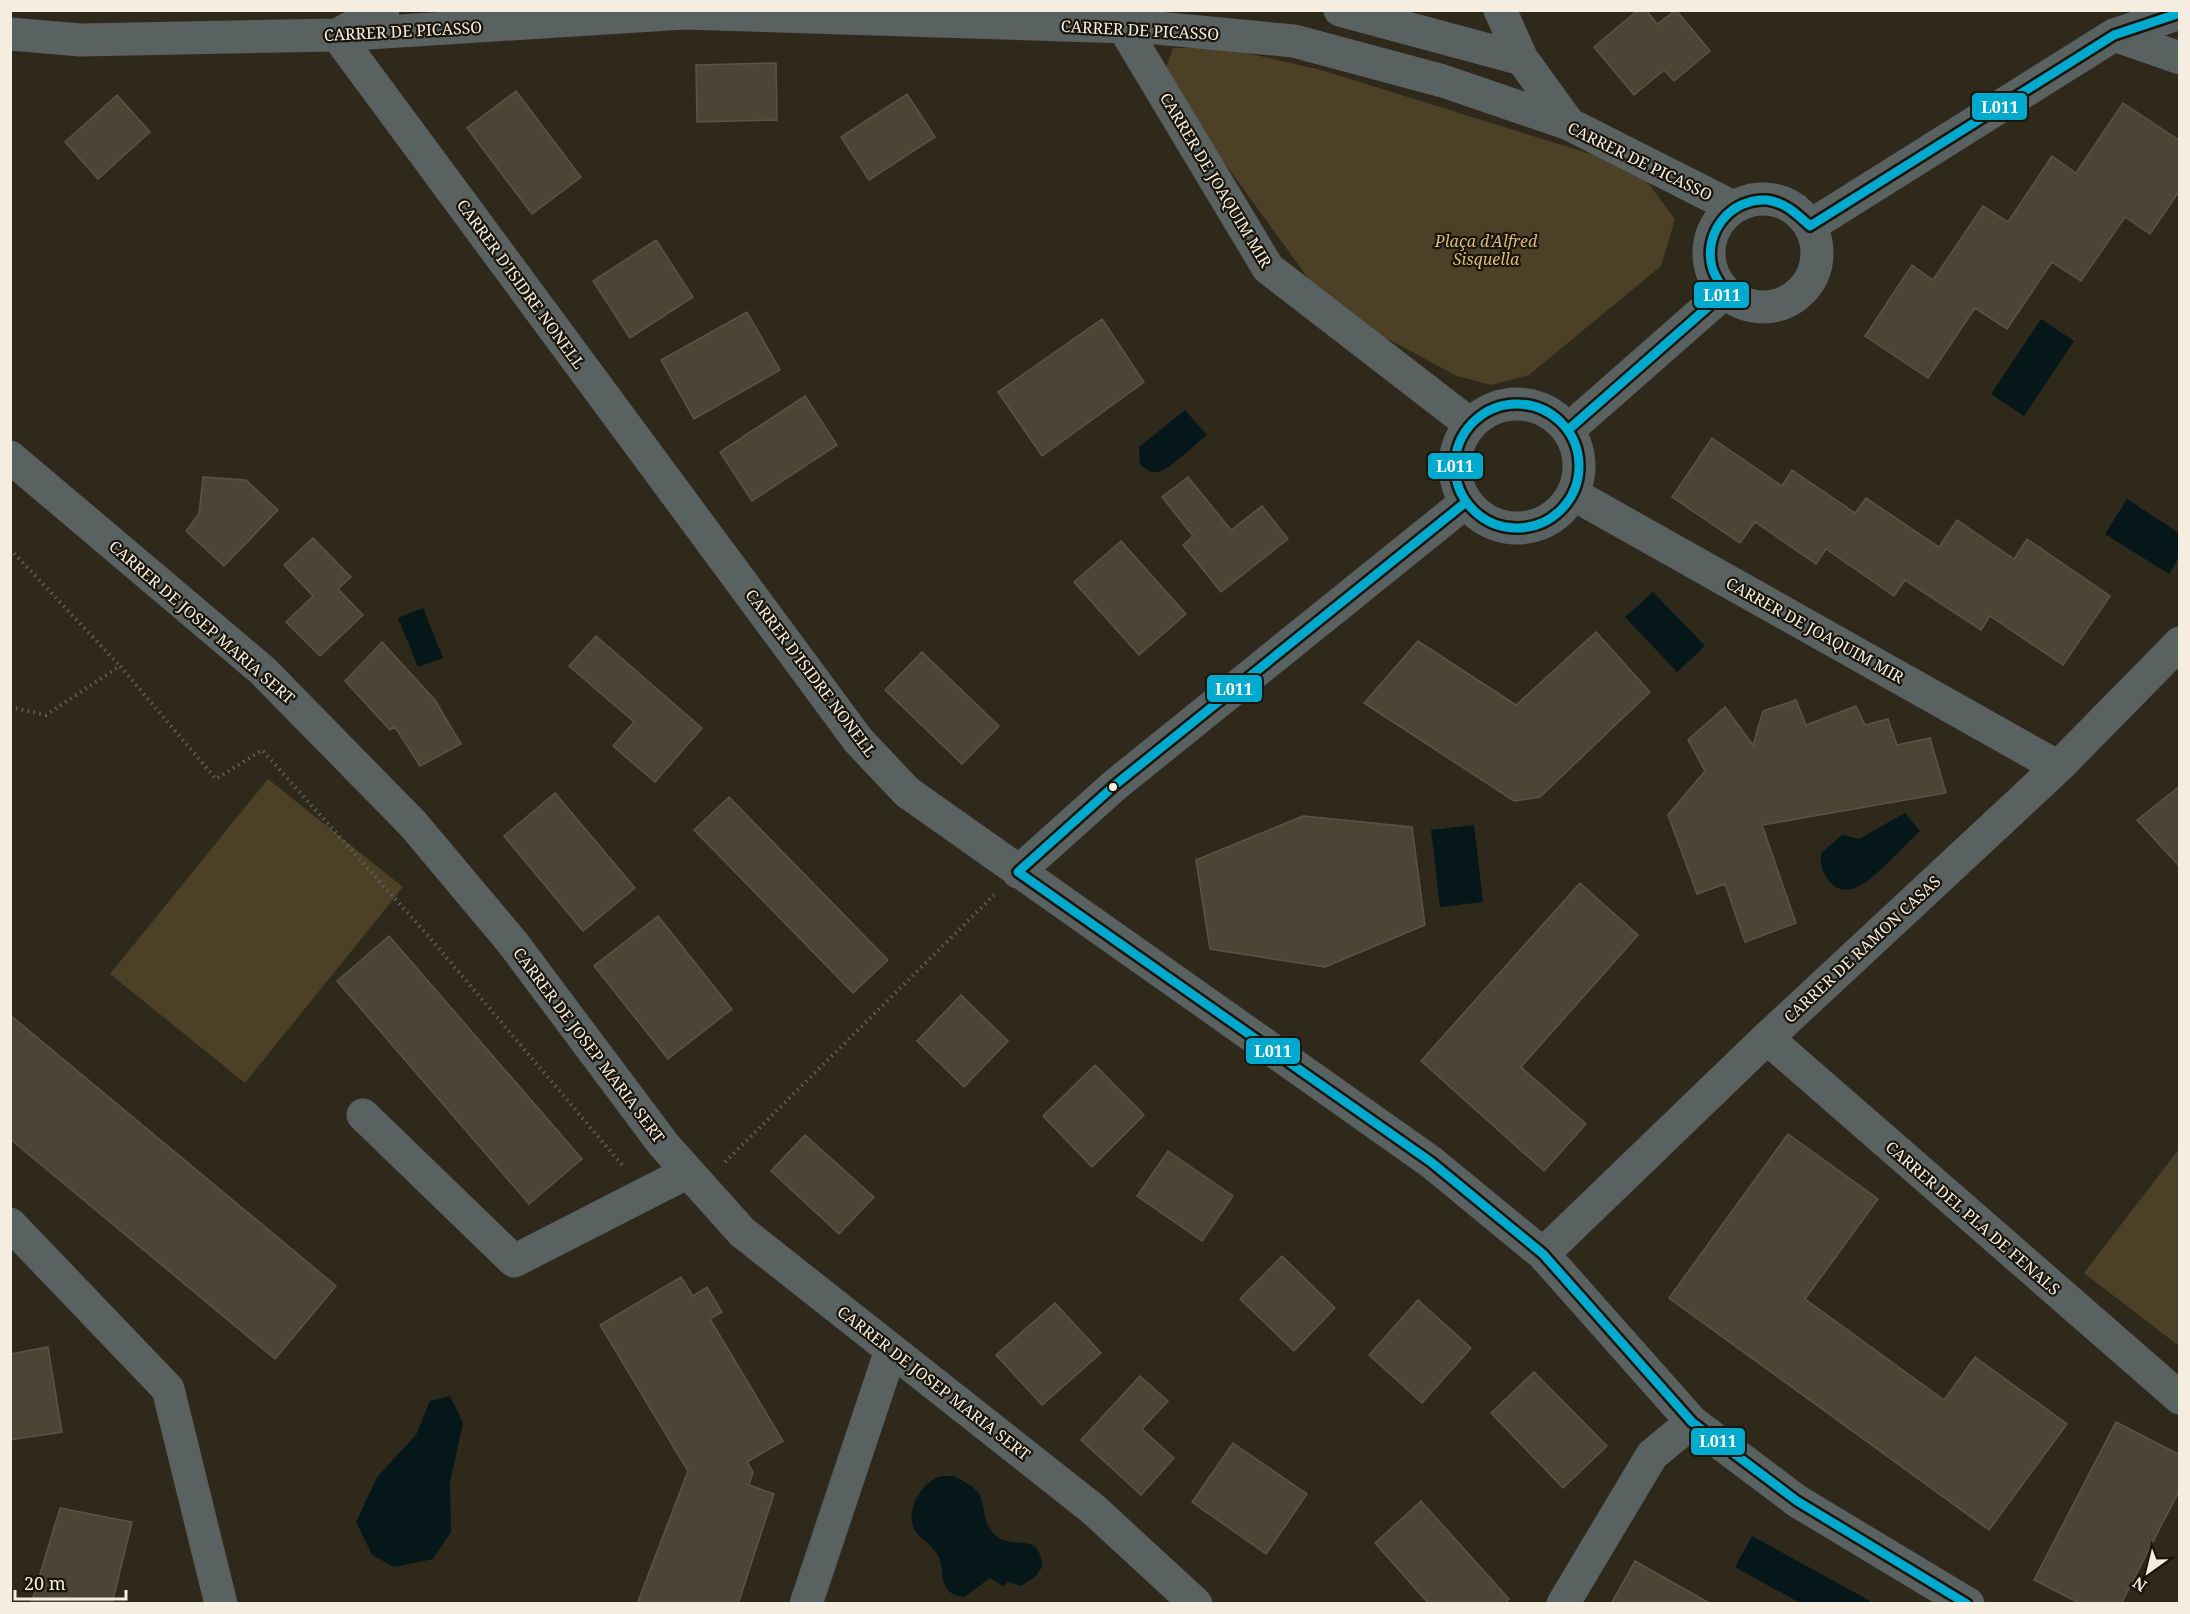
<svg xmlns="http://www.w3.org/2000/svg" width="2190" height="1614" font-family="'Noto Serif',serif">
	<style>
		.green { fill: #4c4026 }
		.water { fill: #051719 }
		.building { fill: #4c4535; stroke: #59544a; stroke-width: 1.5 }
		.lines { fill: none; stroke-linecap: round; stroke-linejoin: round }
		.path { stroke: #5e605d; stroke-width: 4; stroke-dasharray: 1.5 4.5; stroke-linecap: butt }
		.minor { stroke: #5a6161; stroke-width: 33 }
		.bus-1-casing { stroke: #1a150b; stroke-width: 14 }
		.bus-1 { stroke: #00a9ce; stroke-width: 9 }
		.bus-dot { fill: #f5eee0; stroke: #1a150b; stroke-width: 2 }
		.labels { text-anchor: middle; stroke-width: 4.5; stroke-linejoin: round; paint-order: stroke }
		.street-label { font-size: 16px; fill: #f5eee0; stroke: #1a150b }
		.park-label { font-size: 16px; font-style: italic; fill: #dcba6f; stroke: #1a150b }
		.line-badge { stroke: #1a150b; stroke-width: 2 }
		.badge-label { font-size: 16px; text-anchor: middle; font-weight: bold; fill: #fff }
	</style>
	<rect width="100%" height="100%" fill="#2f291c"/>
	<!-- green -->
	<path class="green" d="M1173,48H1226L1321,70L1594,155L1645,179L1675,219L1661,266L1529,375L1491,385L1457,376L1358,323L1311,282L1178,99L1164,74Z
		M268,779L403,887L245,1083L110,974Z
		M2179,1149V1346L2084,1273Z"/>
	<!-- water -->
	<path class="water" d="M2041,319L2074,341L2024,416L1991,394Z
		M1185,410L1207,435C1196,443 1169,471 1157,472C1150,473 1144,468 1140,464L1139,447Z
		M2127,499L2179,533V557L2169,574L2105,534Z
		M1653,592L1705,646L1677,672L1625,617Z
		M423,608L443,658L418,667L398,618Z
		M1905,813L1920,831C1905,845 1876,877 1861,885C1836,900 1819,876 1821,853L1842,835L1859,839Z
		M1474,825L1483,902L1440,907L1431,830Z
		M450,1396L463,1423L450,1482L451,1532L433,1559L394,1567L372,1555L356,1522L377,1477L416,1435L430,1401Z
		M953,1476C998,1495 974,1512 994,1534C1012,1553 1040,1528 1042,1567L1036,1576L1021,1586L1008,1582L1003,1586L990,1578L964,1597C933,1593 949,1568 935,1551C929,1542 917,1537 913,1527C907,1509 921,1483 939,1477C943,1476 949,1476 953,1476Z
		M1752,1536L1870,1601L1868,1603H1800L1735,1567Z"/>
	<!-- building -->
	<path class="building" d="M1638,10H1646L1657,24L1676,10L1710,51L1674,81L1664,70L1634,95L1594,47Z
		M776,63L777,120L697,122L696,65Z
		M516,91L581,177L532,214L467,128Z
		M907,94L935,137L869,180L841,137Z
		M117,95L150,132L98,179L65,142Z
		M2123,103L2180,141V190L2150,234L2125,217L2081,281L2052,262L2007,329L1975,308L1928,378L1865,336L1912,265L1933,280L1983,206L2008,222L2052,156L2076,173Z
		M656,240L693,297L630,338L593,281Z
		M747,312L780,370L694,419L661,360Z
		M1102,319L1144,382L1042,456L998,392Z
		M805,396L837,445L752,501L720,452Z
		M1712,438L1782,486L1792,470L1855,513L1866,498L1939,547L1957,520L2014,559L2027,539L2110,596L2063,665L1990,616L1981,630L1905,580L1894,596L1826,549L1816,564L1755,522L1740,543L1672,497Z
		M203,477L246,480L278,510L224,566L186,531L199,514Z
		M1188,477L1231,530L1262,506L1288,539L1221,592L1183,545L1193,536L1162,497Z
		M313,538L351,577L338,589L363,615L320,656L286,622L313,596L284,565Z
		M1121,541L1186,614L1139,655L1074,582Z
		M1596,632L1650,692L1540,797L1514,801L1364,703L1418,641L1516,705Z
		M596,636L702,728L655,782L613,746L634,722L569,666Z
		M382,642L435,700L461,744L420,766L395,727L390,730L345,681Z
		M922,652L999,726L962,764L885,690Z
		M1796,700L1806,725L1856,706L1865,725L1888,719L1897,745L1930,738L1946,793L1762,825L1796,923L1745,942L1725,884L1697,894L1668,815L1705,771L1688,740L1725,707L1753,745L1763,711Z
		M2180,786V867L2137,820Z
		M555,793L635,888L583,931L504,836Z
		M729,797L888,960L853,993L694,830Z
		M1303,816L1412,827L1425,925L1325,967L1210,949L1196,860Z
		M1580,883L1638,935L1521,1067L1586,1124L1544,1171L1421,1061Z
		M658,916L732,1009L668,1059L594,966Z
		M389,936L582,1159L529,1204L337,981Z
		M961,995L1008,1041L964,1087L917,1041Z
		M10,1015L336,1286L275,1359L10,1139Z
		M1095,1065L1144,1115L1092,1167L1043,1116Z
		M1788,1134L1878,1199L1805,1299L1944,1400L1975,1357L2067,1424L1989,1530L1669,1298Z
		M805,1135L874,1197L839,1234L771,1171Z
		M1168,1151L1233,1196L1202,1241L1137,1196Z
		M1282,1256L1335,1308L1294,1351L1240,1299Z
		M681,1277L693,1296L707,1287L722,1312L710,1319L783,1441L747,1462L753,1472L749,1485L774,1494L738,1604H637L688,1471L600,1325Z
		M1418,1300L1471,1348L1422,1403L1369,1355Z
		M1055,1303L1101,1353L1042,1405L996,1355Z
		M48,1347L62,1432L10,1440V1354Z
		M1534,1372L1607,1446L1563,1488L1491,1413Z
		M1140,1376L1168,1401L1142,1429L1174,1458L1141,1495L1081,1440Z
		M2116,1422L2180,1455V1489L2121,1604H2081L2034,1580Z
		M1233,1443L1307,1494L1266,1554L1192,1502Z
		M1421,1501L1509,1599L1504,1604H1429L1375,1543Z
		M60,1508L132,1522L112,1604H31Z
		M1635,1561L1711,1604H1611Z"/>
	<g class="lines">
		<!-- path -->
		<path class="path" d="M10,549L120,666
			M10,707L46,715L120,666L216,779L262,750L430,938L623,1166
			M725,1162L994,895"/>
		<!-- minor -->
		<path class="minor" d="M383,10L337,35L858,740L907,792L1431,1162L1543,1254L1692,1422L1797,1501L1968,1604
			M1340,10L1522,59
			M1500,10L1522,59L1569,124
			M1124,28L1268,268L1470,424
			M10,34L81,40L337,35L685,13L1157,28L1294,41L1443,81L1569,124L1733,207
			M2114,35L2180,58
			M1709 253a54 54 0 1 1 108 0a54 54 0 1 1-108 0Z
			M1810,226L2114,35L2180,13
			M1455 466a62 62 0 1 1 124 0a62 62 0 1 1-124 0Z
			M1568,430L1725,292
			M10,457L263,671L413,824L512,942L664,1145L742,1232L1093,1509L1196,1604
			M1573,494L2058,767
			M1018,872L1115,785L1466,502
			M1767,1038L2180,1398
			M363,1115L514,1261L688,1172
			M10,1224L168,1389L221,1604
			M1543,1254L1767,1038L2058,767L2180,643
			M806,1604L891,1350
			M1563,1604L1652,1455L1692,1422"/>
		<defs>
			<path id="bus-1" d="M1455 466a62 62 0 1 1 124 0a62 62 0 1 1-124 0Z
				M1568,430L1725,292C1721,284 1714,276 1712,267C1703,232 1731,198 1767,200C1785,202 1798,215 1810,226L2114,35L2180,13
				M1466,502L1115,785L1018,872L1431,1162L1543,1254L1692,1422L1797,1501L1967,1604"/>
		</defs>
		<!-- bus-1 casing -->
		<use href="#bus-1" class="bus-1-casing"/>
		<!-- bus-1 -->
		<use href="#bus-1" class="bus-1"/>
	</g>
	<!-- markers -->
	<circle class="bus-dot" cx="1113" cy="787" r="5"/>
	<g class="labels">
		<!-- street labels -->
		<g class="street-label">
			<text transform="translate(1140 30) rotate(3)" y="6">CARRER DE PICASSO</text>
			<text transform="translate(403 31) rotate(-3)" y="6">CARRER DE PICASSO</text>
			<text transform="translate(1640 161) rotate(26)" y="6">CARRER DE PICASSO</text>
			<text transform="translate(1216 180) rotate(59)" y="6">CARRER DE JOAQUIM MIR</text>
			<text transform="translate(521 284) rotate(54)" y="6">CARRER D'ISIDRE NONELL</text>
			<text transform="translate(202 622) rotate(41)" y="6">CARRER DE JOSEP MARIA SERT</text>
			<text transform="translate(1815 630) rotate(29)" y="6">CARRER DE JOAQUIM MIR</text>
			<text transform="translate(811 673) rotate(53)" y="6">CARRER D'ISIDRE NONELL</text>
			<text transform="translate(1862 949) rotate(-43)" y="6">CARRER DE RAMON CASAS</text>
			<text transform="translate(589 1045) rotate(53)" y="6">CARRER DE JOSEP MARIA SERT</text>
			<text transform="translate(1973 1218) rotate(41)" y="6">CARRER DEL PLA DE FENALS</text>
			<text transform="translate(934 1383) rotate(38)" y="6">CARRER DE JOSEP MARIA SERT</text>
		</g>
		<!-- park labels -->
		<g class="park-label">
			<text x="1486" y="247">Plaça d'Alfred<tspan x="1486" dy="18">Sisquella</tspan></text>
		</g>
	</g>
	<g class="line-badge">
		<rect x="1971" y="92" width="57" height="29" rx="6" fill="#00a9ce"/>
		<rect x="1693" y="281" width="57" height="28" rx="6" fill="#00a9ce"/>
		<rect x="1427" y="452" width="57" height="28" rx="6" fill="#00a9ce"/>
		<rect x="1206" y="674" width="57" height="29" rx="6" fill="#00a9ce"/>
		<rect x="1245" y="1037" width="56" height="28" rx="6" fill="#00a9ce"/>
		<rect x="1690" y="1427" width="56" height="29" rx="6" fill="#00a9ce"/>
	</g>
	<g class="badge-label">
		<text x="2000" y="113">L011</text>
		<text x="1722" y="301">L011</text>
		<text x="1455" y="472">L011</text>
		<text x="1234" y="695">L011</text>
		<text x="1273" y="1057">L011</text>
		<text x="1718" y="1447">L011</text>
	</g>
	<!-- border -->
	<rect width="2190" height="1614" fill="none" stroke="#f5eee0" stroke-width="24"/>
	<!-- north arrow -->
	<g transform="translate(2148 1572) rotate(214)" stroke="#1a150b" stroke-width="4.5" paint-order="stroke">
	<path d="M0-4.5L10 22L0 15L-10 22Z" fill="#f5eee0"/>
	<text y="-9" font-size="16" font-weight="bold" text-anchor="middle" fill="#f5eee0">N</text>
	</g>
	<!-- scale -->
	<path d="M15 1590v9h111v-9" fill="none" stroke="#f5eee0" stroke-width="3"/>
	<text x="24" y="1590" font-size="18" fill="#f5eee0" stroke="#1a150b" stroke-width="4.5" paint-order="stroke">20 m</text>
</svg>
